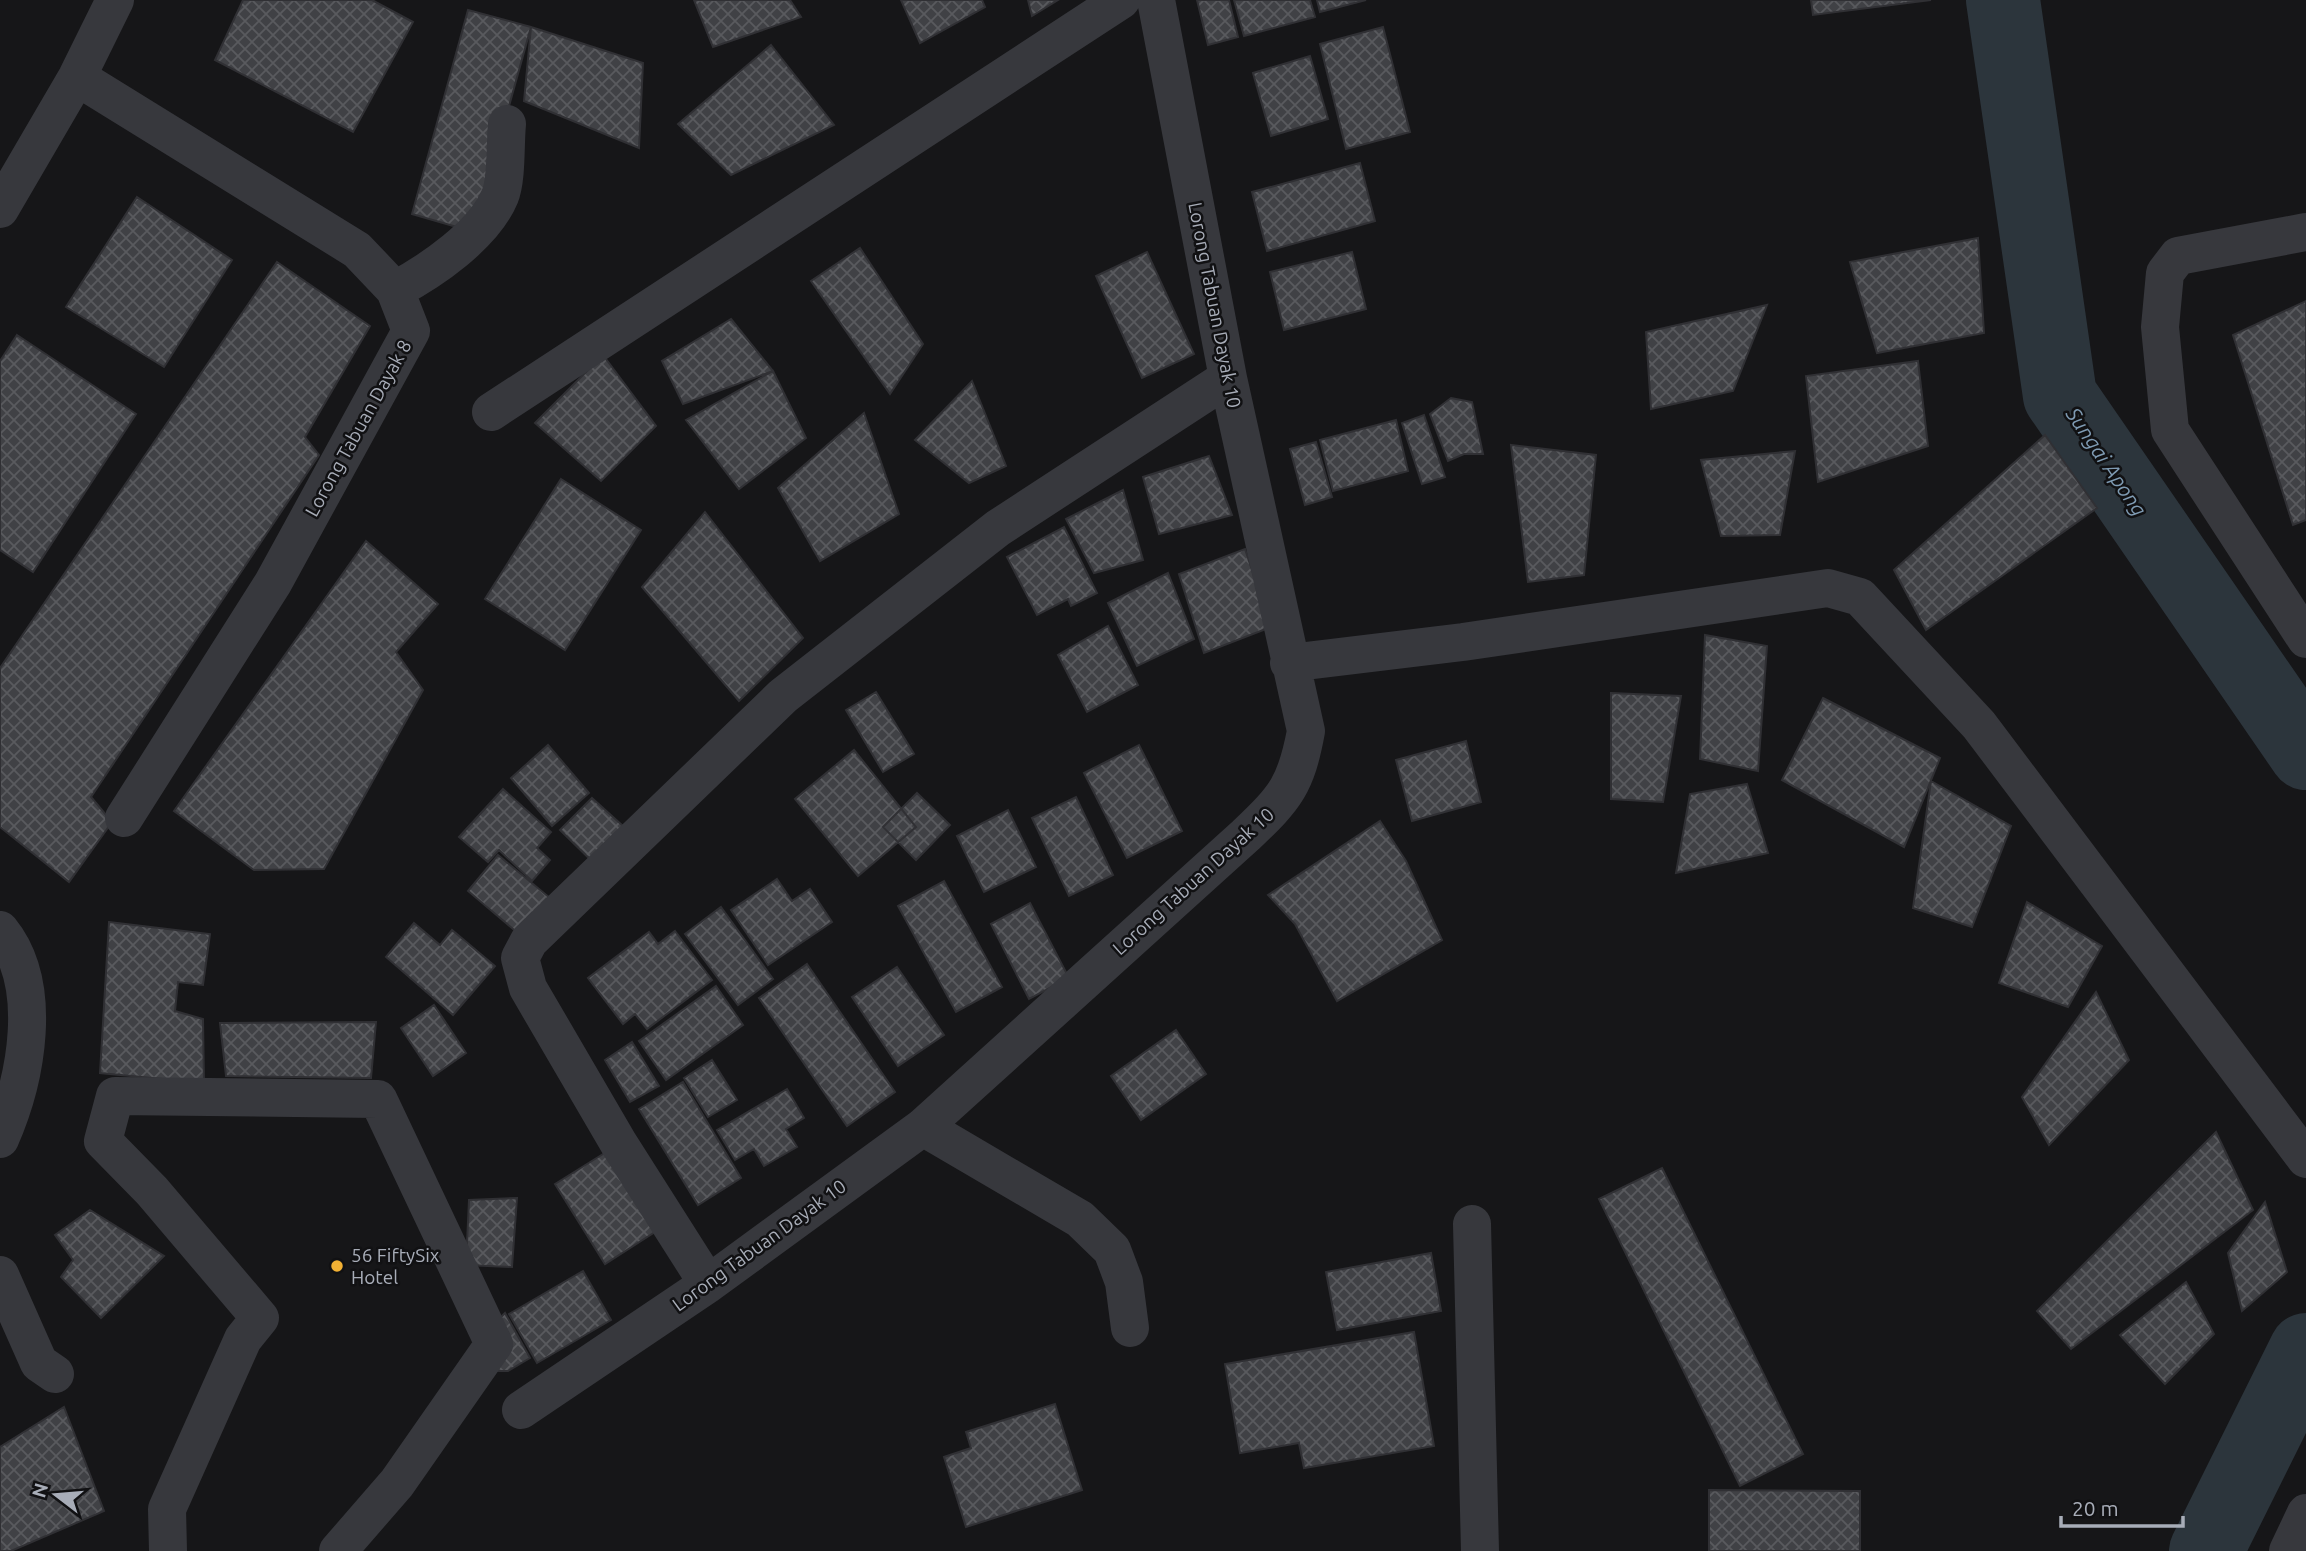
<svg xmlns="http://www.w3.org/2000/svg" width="2306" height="1551" font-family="Ubuntu,sans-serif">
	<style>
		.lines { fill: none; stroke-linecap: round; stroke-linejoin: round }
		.river { stroke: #2c353c; stroke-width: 74 }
		.building { fill: url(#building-cross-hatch); stroke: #303034; stroke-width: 2 }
		.minor { stroke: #37383d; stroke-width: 38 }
		.poi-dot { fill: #f2b134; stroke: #111113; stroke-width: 2.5 }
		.labels { text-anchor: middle; stroke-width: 5; stroke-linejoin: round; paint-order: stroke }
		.street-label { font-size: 19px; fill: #a8adb8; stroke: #111113 }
		.poi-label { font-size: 19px; fill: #a8adb8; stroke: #111113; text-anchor: start }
		.water-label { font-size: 21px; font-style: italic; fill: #7f9bb3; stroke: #111113 }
	</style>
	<defs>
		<pattern id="building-cross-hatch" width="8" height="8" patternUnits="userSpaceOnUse" patternTransform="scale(1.75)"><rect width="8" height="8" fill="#404145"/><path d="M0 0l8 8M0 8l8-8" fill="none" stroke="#595a5e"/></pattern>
	</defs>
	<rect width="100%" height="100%" fill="#161618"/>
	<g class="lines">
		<!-- river -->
		<path class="river" d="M2003,0L2060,396L2306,753
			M2206,1551L2306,1350"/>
	</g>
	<!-- building -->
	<path class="building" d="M243,0H372L413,22L353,132L215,60Z
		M694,0H790L801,17L713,47Z
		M901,0H982L985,7L920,43Z
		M1028,0H1058L1032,16Z
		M1197,0H1229L1238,37L1208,45Z
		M1234,0H1310L1315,17L1244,36Z
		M1317,0H1366L1320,12Z
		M1811,0H1931L1813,15Z
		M468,10L531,27L474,232L412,214Z
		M531,27L643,63L639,148L524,101Z
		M1383,27L1410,132L1346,149L1320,44Z
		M771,45L834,125L731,175L678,124Z
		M1310,56L1328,119L1271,136L1253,73Z
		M1360,163L1375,221L1267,251L1252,192Z
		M137,197L232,260L164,367L66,307Z
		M1978,238L1984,333L1877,353L1850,262Z
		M860,248L923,344L890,394L811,281Z
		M1147,252L1194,354L1142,378L1096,276Z
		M1352,252L1366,309L1284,330L1270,272Z
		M277,262L370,326L305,437L319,455L91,797L112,822L69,882L0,827V668Z
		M2306,301V520L2293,525L2233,335Z
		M1767,305L1733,391L1651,409L1646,332Z
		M731,319L773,371L683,404L662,361Z
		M17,335L136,414L33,572L0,550V361Z
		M603,355L656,426L601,481L535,423Z
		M1918,361L1928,446L1818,482L1806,376Z
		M773,371L806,438L739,489L686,420Z
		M972,381L1006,466L969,483L915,440Z
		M1451,398L1472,402L1483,454H1464L1448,461L1430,414Z
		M864,413L899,514L820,561L778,488Z
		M1424,415L1445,477L1422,484L1402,423Z
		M1396,420L1408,471L1333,491L1320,440Z
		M2045,435L2097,508L1926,630L1894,570Z
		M1316,442L1332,497L1305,505L1290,449Z
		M1511,445L1596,455L1584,575L1528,582Z
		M1795,451L1780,535L1721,536L1701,460Z
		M1209,456L1232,515L1159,534L1143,477Z
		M561,479L641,530L565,650L485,599Z
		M1123,490L1143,560L1094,573L1066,519Z
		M705,512L803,638L739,701L642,587Z
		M1064,527L1097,593L1071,606L1068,599L1037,615L1007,557Z
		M366,541L438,604L396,652L423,690L324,869L254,870L174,811Z
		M1245,549L1271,627L1204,653L1179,574Z
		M1168,573L1194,639L1137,666L1108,603Z
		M1108,626L1138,685L1087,712L1058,655Z
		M1705,635L1767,646L1758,771L1700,759Z
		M876,692L914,754L883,772L846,710Z
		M1611,693L1681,696L1663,802L1611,799Z
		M1823,698L1940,758L1904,847L1782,780Z
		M1466,741L1481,802L1412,821L1396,760Z
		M548,745L589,793L552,826L511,778Z
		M1139,745L1182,831L1127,858L1084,773Z
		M854,750L916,827L858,876L795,799Z
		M1931,781L2011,826L1972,927L1913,908Z
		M1747,784L1768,853L1676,873L1690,794Z
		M503,789L551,832L537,848L550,860L532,881L499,850L488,862L459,837Z
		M917,793L950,825L916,860L883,827Z
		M1076,797L1113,875L1069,896L1032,818Z
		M592,798L633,835L599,868L560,830Z
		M1008,810L1036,867L984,892L957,836Z
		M1380,821L1406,861L1442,940L1337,1001L1295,924L1268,895Z
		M498,855L550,898L519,934L468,891Z
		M777,879L792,901L810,889L832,922L768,965L731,910Z
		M944,881L1002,987L956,1012L898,906Z
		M2027,902L2102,946L2068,1007L1999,983Z
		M1030,903L1069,978L1029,999L991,924Z
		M721,907L773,979L738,1005L685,934Z
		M109,922L210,934L203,985L178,982L175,1011L203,1019L204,1083L100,1073Z
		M414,923L440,945L452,930L495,966L453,1015L386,957Z
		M675,931L712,980L647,1029L635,1014L623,1024L588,978L649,932L658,944Z
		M807,964L895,1092L847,1126L759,998Z
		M897,967L944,1035L898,1066L852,997Z
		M716,986L743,1025L666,1080L639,1041Z
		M2096,992L2129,1060L2049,1145L2022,1097Z
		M434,1005L466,1053L433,1076L401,1028Z
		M376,1022L371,1078L226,1076L220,1023Z
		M1176,1030L1206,1074L1141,1120L1111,1076Z
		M632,1042L659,1086L630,1102L605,1060Z
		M712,1060L737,1100L708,1117L684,1078Z
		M683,1082L741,1178L698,1205L639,1109Z
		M787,1089L804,1118L786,1129L797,1147L764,1166L754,1149L735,1160L717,1130Z
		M2216,1132L2253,1210L2071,1349L2037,1311Z
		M619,1144L669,1223L605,1264L555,1184Z
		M1662,1168L1803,1454L1740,1486L1599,1199Z
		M517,1198L512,1267L466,1265L469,1200Z
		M2265,1202L2287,1272L2242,1311L2228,1253Z
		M90,1210L164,1256L101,1318L61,1277L73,1260L55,1235Z
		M1431,1253L1441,1311L1337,1330L1326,1272Z
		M583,1271L611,1320L537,1363L509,1314Z
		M2186,1282L2214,1334L2165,1384L2120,1335Z
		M505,1313L530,1358L508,1371H496L492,1326Z
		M1414,1332L1434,1446L1304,1468L1299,1443L1240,1453L1225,1364Z
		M1055,1404L1082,1490L966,1527L944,1457L971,1448L966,1432Z
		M64,1407L104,1511L11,1551H0V1447Z
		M1709,1490L1860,1491V1551H1709Z"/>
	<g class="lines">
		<!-- minor -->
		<path class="minor" d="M77,77L357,250L395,290L411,331L273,583L124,818
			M0,209L77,77L115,0
			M2306,232L2178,256L2165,273L2160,327L2170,430L2306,639
			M395,290C431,271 484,235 500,196C507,179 505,143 507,124
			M491,412L1121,0
			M1289,663L1463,642L1828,588L1860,597L1979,725L2306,1159
			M0,930C45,985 26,1080 0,1139
			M923,1127L1080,1219L1112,1250L1124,1282L1130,1328
			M1472,1224L1480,1551
			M0,1275L39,1363L55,1374
			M708,1284L619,1144L528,988L520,958L529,941L783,696L998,528L1228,378
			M521,1410L708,1284L923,1127L1246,835C1286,797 1296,785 1306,731L1228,378L1156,0
			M168,1551L167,1509L243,1339L260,1318L152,1191L103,1141L115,1096L378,1099L494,1344L397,1483L338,1551
			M2288,1551L2306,1513"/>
	</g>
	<!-- markers -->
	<circle class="poi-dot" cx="337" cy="1266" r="7"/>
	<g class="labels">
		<!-- street labels -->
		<g class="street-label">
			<text transform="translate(1215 305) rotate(79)" y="7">Lorong Tabuan Dayak 10</text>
			<text transform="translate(358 428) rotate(-61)" y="7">Lorong Tabuan Dayak 8</text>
			<text transform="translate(1193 881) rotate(-42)" y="7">Lorong Tabuan Dayak 10</text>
			<text transform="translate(759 1245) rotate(-36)" y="7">Lorong Tabuan Dayak 10</text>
		</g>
		<!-- poi labels -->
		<g class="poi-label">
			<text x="351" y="1262">56 FiftySix<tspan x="351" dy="22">Hotel</tspan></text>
		</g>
		<!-- water labels -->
		<g class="water-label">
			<text transform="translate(2106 462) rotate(56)" y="7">Sungai Apong</text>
		</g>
	</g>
	<!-- north arrow -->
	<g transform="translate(56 1495) rotate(286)" stroke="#111113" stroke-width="5" paint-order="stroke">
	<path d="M0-5L12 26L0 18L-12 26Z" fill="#a8adb8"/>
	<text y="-10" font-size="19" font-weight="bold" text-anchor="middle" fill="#a8adb8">N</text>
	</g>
	<!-- scale -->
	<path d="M2061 1516v10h122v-10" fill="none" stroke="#a8adb8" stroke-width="3.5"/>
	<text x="2072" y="1516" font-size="21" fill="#a8adb8" stroke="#111113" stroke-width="5" paint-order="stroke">20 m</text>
</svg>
